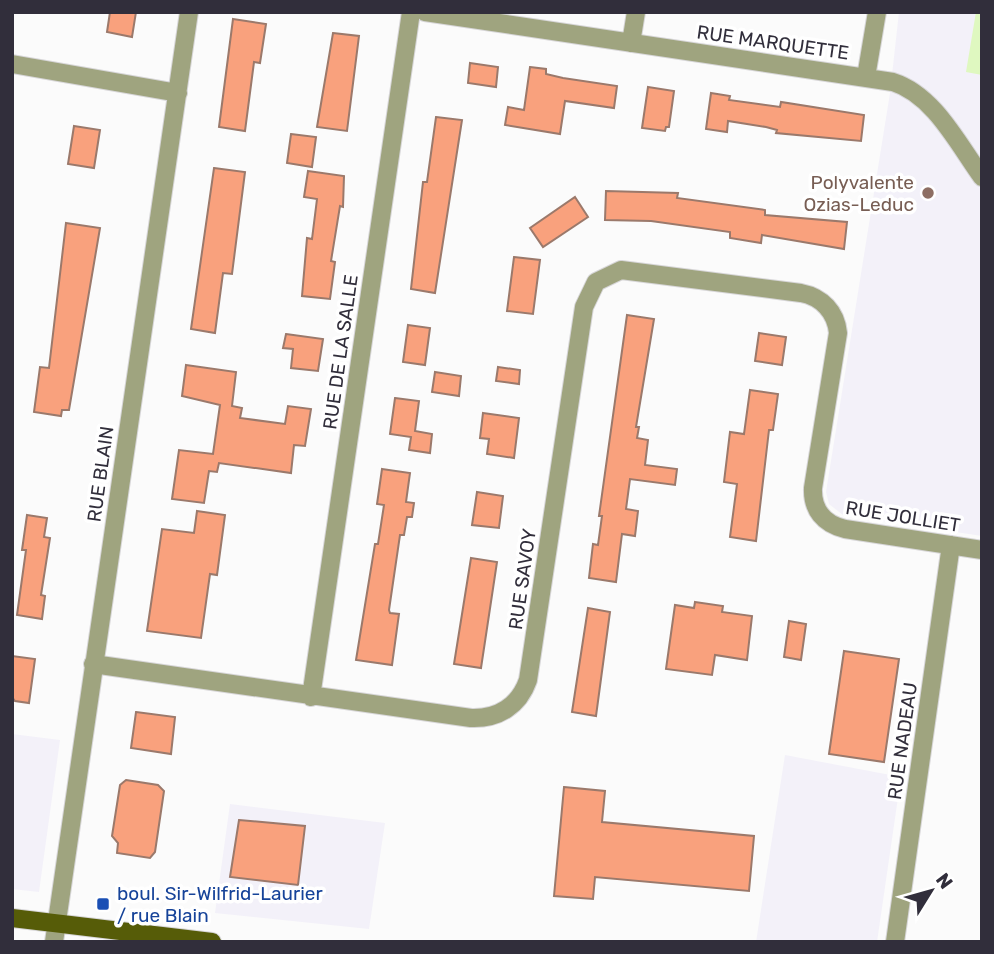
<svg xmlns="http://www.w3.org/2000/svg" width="994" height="954" font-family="Rubik,sans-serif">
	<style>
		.built { fill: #f3f1f9 }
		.green { fill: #dff8c0 }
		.building { fill: #f9a17d; stroke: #9b796b; stroke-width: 2 }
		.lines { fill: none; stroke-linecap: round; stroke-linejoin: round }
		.minor-casing { stroke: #d7d6d8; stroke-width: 20 }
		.major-casing { stroke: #d7d6d8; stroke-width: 20 }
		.minor { stroke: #9fa47f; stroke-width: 18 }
		.major { stroke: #565c08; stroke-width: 18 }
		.education-dot { fill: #8d6e63; stroke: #fff; stroke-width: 2.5 }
		.transit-dot { fill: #1a4fb4; stroke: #fff; stroke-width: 2.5 }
		.labels { text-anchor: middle; stroke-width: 7; stroke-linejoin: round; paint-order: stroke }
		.street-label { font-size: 19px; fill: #312e3b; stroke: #fff }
		.education-label { font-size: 19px; fill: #785e54; stroke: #fff; text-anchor: end }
		.transit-label { font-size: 19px; fill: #164399; stroke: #fff; text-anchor: start }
	</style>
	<rect width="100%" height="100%" fill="#fbfbfb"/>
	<!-- built -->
	<path class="built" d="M899,12H982V536L843,515L829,504L826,492L890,93Z
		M12,734L60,740L39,892L12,889Z
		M785,755L901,777L877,942H756Z
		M230,804L385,823L369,929L215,913Z"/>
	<!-- green -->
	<path class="green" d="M976,12H982V75L966,72Z"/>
	<!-- building -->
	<path class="building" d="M110,12H136L132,37L107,32Z
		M233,19L266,24L260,63L254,62L245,131L219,127Z
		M333,33L359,36L347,131L317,127Z
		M470,63L498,67L496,87L468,83Z
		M530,67L546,69V74L563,78L617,86L614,108L565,101L560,134L505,125L508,107L524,110Z
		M648,87L674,91L669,127H666L665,131L642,128Z
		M711,93L730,96L729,100L780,107L781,102L864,115L861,141L776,133L777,130L766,127L728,121L727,132L706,129Z
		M436,117L462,120L435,293L411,289L423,182H427Z
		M74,126L100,130L94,168L68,164Z
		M291,134L316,137L312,167L287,163Z
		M214,168L245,172L232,274L223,273L215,333L191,329Z
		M308,171L344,176L343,207L340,206L331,261L335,262L330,299L302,296L307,238L312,239L317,199L304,197Z
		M606,191L678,193L677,198L765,210V215L847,222L844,249L762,235L761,243L730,238V232L651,221L605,220Z
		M575,197L588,217L543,247L530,228Z
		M66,223L100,228L69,410H62L61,416L34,412L40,367L49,368Z
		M514,257L540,260L533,314L507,311Z
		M627,315L654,319L636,427H639L637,438L648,440L645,465L677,469L675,485L630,479L626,509L638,511L635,536L622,534L616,582L589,578L593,544L598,545L602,516H599Z
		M408,325L430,328L425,365L403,362Z
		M759,333L786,337L782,365L755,361Z
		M286,334L323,339L318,371L291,368L293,349L283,348Z
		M186,365L236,372L232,406L242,408L240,418L285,424L288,406L311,409L305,446L294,445L291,473L219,463L217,472L209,471L204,503L172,499L179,450L213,454L220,405L182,396Z
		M498,367L520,370L519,384L496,381Z
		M435,372L461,376L459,396L432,392Z
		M750,390L778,394L773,430H769L756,541L730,537L737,484L724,482L730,432L744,434Z
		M395,398L419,401L415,431L432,434L430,453L409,450L411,437L390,434Z
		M483,413L519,418L514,458L487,454L489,439L480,438Z
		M382,469L410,473L406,502L414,503L412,517H407L404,535H400L395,569L389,610L390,613L399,614L392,665L356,660L375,544H378L384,505L377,504Z
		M477,492L503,496L499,528L472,525Z
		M197,511L225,515L217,575L210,574L201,638L147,631L162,529L194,533Z
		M27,515L47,518L44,537L50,538L41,595L45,596L42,619L17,615L26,550H22Z
		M471,558L497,562L481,668L454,664Z
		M695,602L723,606L722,612L752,616L747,660L715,655L712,675L666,669L675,605L694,608Z
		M588,608L610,612L596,716L572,712Z
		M789,621L806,624L801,660L784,657Z
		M844,651L899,659L884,762L829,754Z
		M12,656L35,659L29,703L15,701L12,697Z
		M136,712L175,717L171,754L131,748Z
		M126,780L158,785L164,791L155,852L150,858L117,853L118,843L112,836L120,785Z
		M564,787L605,791L602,822L754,836L749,891L595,877L593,899L554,896Z
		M239,820L305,826L298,885L230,877Z"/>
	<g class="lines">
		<defs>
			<path id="minor" d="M425,12L893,82C934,95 958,144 982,177
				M631,43L636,12
				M12,64L178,93
				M866,77L877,12
				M93,664L471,718C498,719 519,706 528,680L584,307L596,282L621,270L801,293C822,297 836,312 838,333L813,488C812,510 824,524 845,529L982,550
				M311,697L411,12
				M54,942L189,12
				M895,942L951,545"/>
			<path id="major" d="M12,918L212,942"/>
		</defs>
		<!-- minor casing -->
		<use href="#minor" class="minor-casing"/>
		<!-- major casing -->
		<use href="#major" class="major-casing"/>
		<!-- minor -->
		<use href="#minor" class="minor"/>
		<!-- major -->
		<use href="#major" class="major"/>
	</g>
	<!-- markers -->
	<circle class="education-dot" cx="928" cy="193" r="7"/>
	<rect class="transit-dot" x="96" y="897" width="14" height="14" rx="3.5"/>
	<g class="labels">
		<!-- street labels -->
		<g class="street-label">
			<text transform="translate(773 42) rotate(8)" y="7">RUE MARQUETTE</text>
			<text transform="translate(340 352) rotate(-82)" y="7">RUE DE LA SALLE</text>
			<text transform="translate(100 474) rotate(-82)" y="7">RUE BLAIN</text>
			<text transform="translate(903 516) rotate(9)" y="7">RUE JOLLIET</text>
			<text transform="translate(522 579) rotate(-82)" y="7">RUE SAVOY</text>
			<text transform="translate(902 741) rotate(-82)" y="7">RUE NADEAU</text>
		</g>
		<!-- education labels -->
		<g class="education-label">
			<text x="914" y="189">Polyvalente<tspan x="914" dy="22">Ozias-Leduc</tspan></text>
		</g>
		<!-- transit labels -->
		<g class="transit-label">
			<text x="117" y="900">boul. Sir-Wilfrid-Laurier<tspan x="117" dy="22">/ rue Blain</tspan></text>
		</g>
	</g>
	<!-- border -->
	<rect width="994" height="954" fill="none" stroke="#312e3b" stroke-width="28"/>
	<!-- north arrow -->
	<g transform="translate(931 891) rotate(53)" stroke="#ffffff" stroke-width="5" paint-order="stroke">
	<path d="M0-5L12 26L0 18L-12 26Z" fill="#312e3b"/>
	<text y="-10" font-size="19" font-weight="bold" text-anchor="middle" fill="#312e3b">N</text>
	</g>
</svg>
